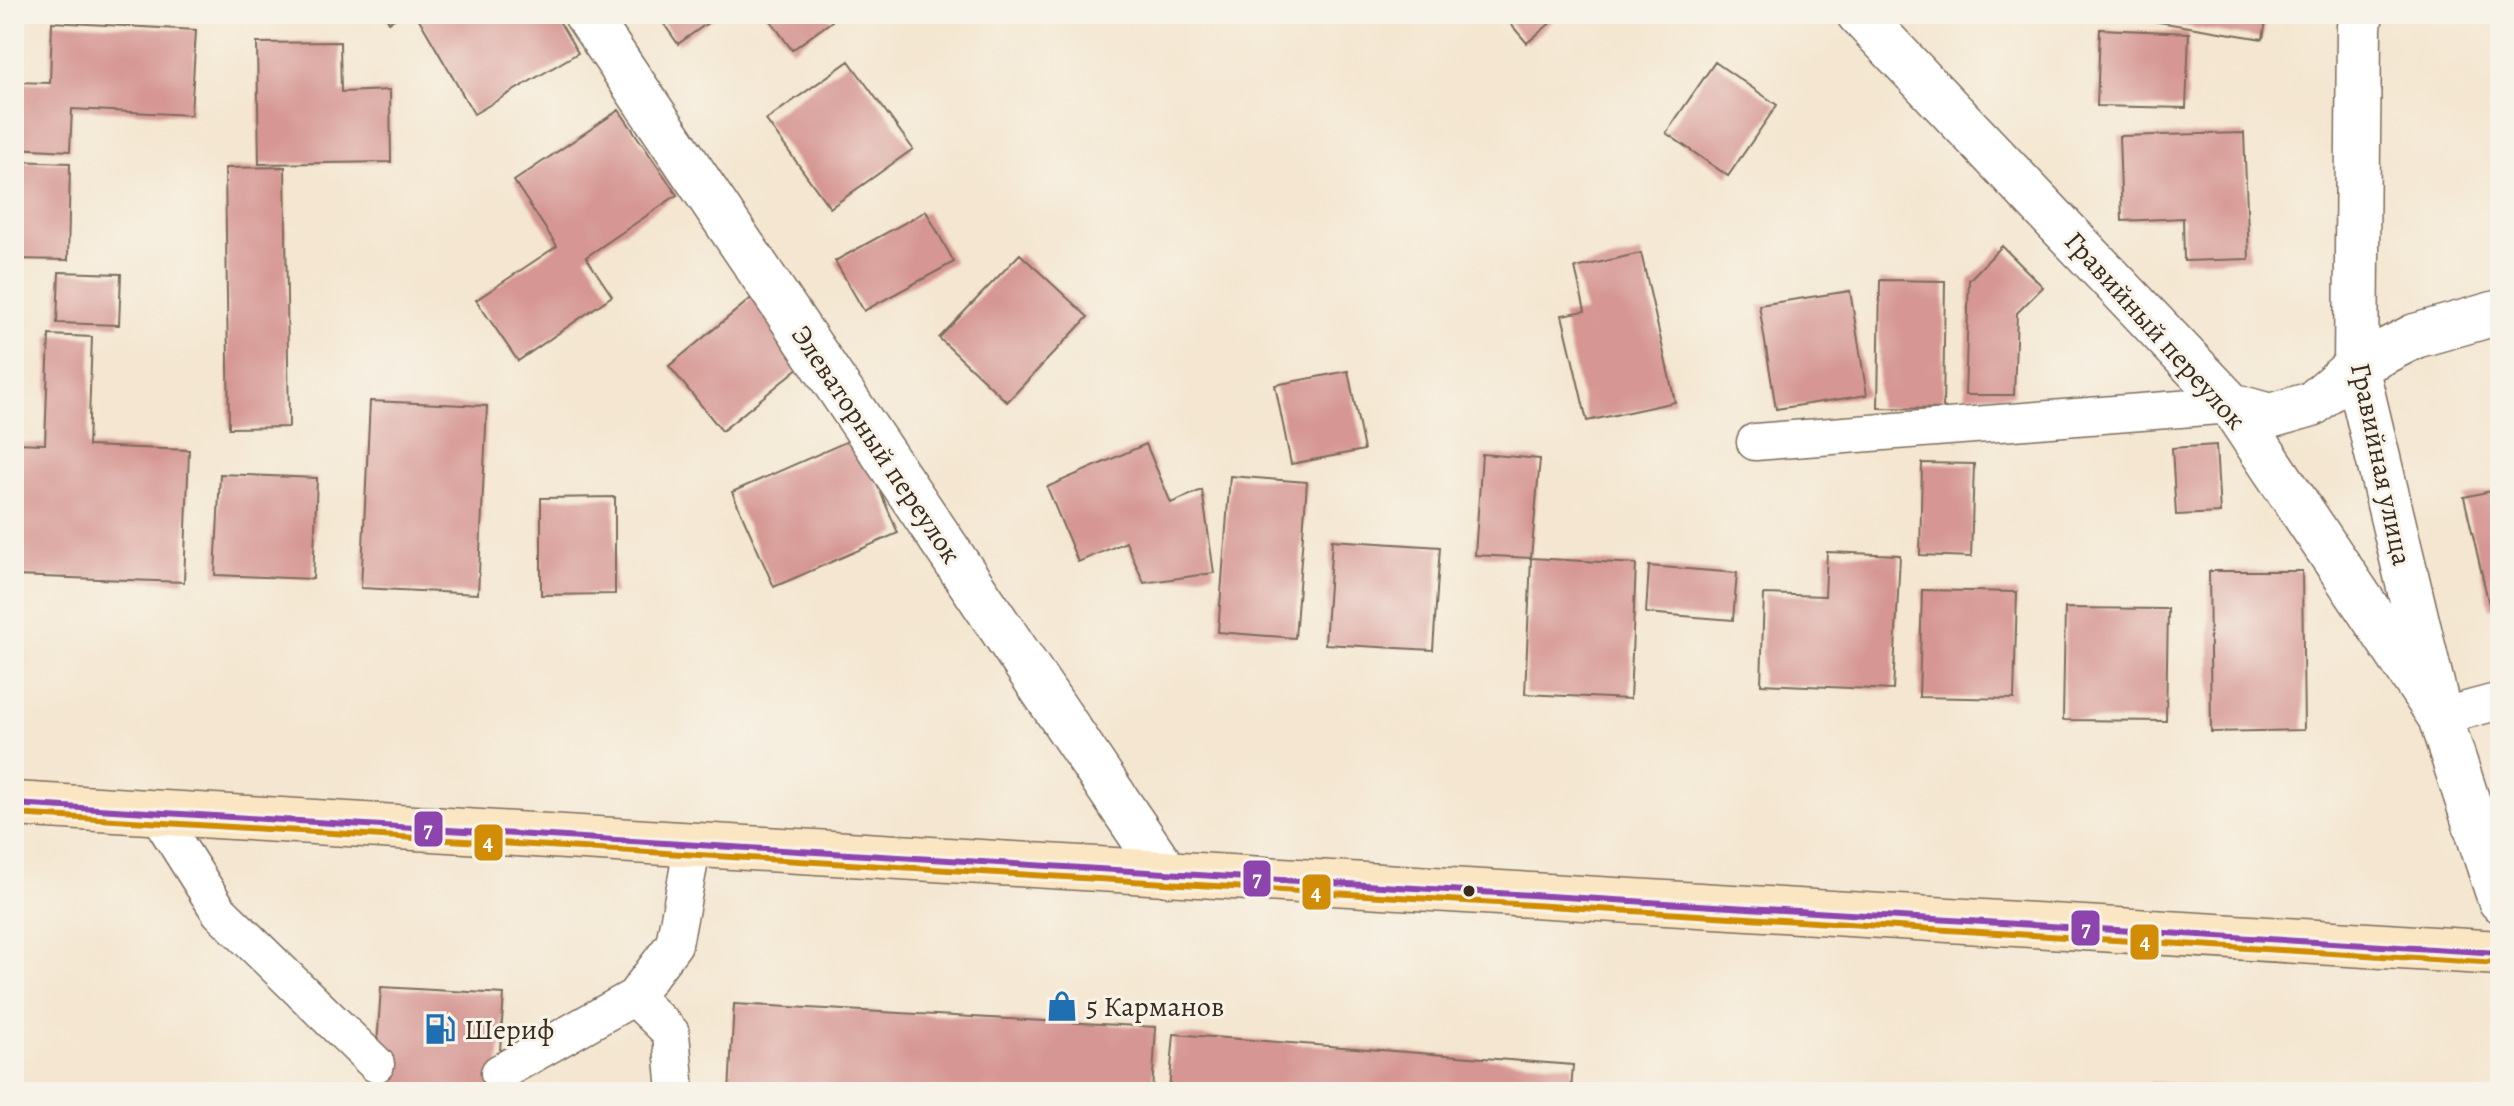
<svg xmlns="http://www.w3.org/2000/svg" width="2514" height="1106" font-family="Alegreya,serif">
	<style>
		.building { fill: #d69693 }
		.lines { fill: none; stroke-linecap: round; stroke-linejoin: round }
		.lane-casing { stroke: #7c6c5c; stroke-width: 39 }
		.street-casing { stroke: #7c6c5c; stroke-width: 47 }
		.secondary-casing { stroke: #7c6c5c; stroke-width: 47 }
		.lane { stroke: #fff; stroke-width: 36 }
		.street { stroke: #fff; stroke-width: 44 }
		.secondary { stroke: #fbe6c4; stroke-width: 44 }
		.bus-1-casing { stroke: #f7f3e8; stroke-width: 12 }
		.bus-2-casing { stroke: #f7f3e8; stroke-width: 12 }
		.bus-1 { stroke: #8e44ad; stroke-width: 6 }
		.bus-2 { stroke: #d18d06; stroke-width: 6 }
		.bus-dot { fill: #3b2a1e; stroke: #f7f3e8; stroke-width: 3 }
		.labels { text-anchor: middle; stroke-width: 6; stroke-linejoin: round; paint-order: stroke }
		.street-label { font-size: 28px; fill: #3b2a1e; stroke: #f7f3e8 }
		.poi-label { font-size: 28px; fill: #3b2a1e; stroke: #f7f3e8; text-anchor: start }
		.line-badge { stroke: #f7f3e8; stroke-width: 3 }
		.badge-label { font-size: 22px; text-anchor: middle; font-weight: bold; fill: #fff }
	</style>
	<rect width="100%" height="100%" fill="#f7f3e8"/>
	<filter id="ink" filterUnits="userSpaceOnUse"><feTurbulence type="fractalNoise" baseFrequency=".0125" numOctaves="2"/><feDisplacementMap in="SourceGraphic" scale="16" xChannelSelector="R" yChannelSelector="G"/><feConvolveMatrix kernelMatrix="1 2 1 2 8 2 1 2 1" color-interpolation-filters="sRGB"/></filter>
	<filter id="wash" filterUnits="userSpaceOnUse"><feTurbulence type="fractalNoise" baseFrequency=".006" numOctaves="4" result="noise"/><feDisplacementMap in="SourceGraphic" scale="32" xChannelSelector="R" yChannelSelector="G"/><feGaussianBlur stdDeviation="1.8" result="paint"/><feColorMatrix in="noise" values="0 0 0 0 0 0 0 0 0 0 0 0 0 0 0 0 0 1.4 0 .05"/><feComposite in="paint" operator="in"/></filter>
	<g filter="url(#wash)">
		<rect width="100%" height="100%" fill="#f4e6d0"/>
		<g id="blocks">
			<!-- building -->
			<path class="building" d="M385,14H403L389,22Z
				M416,14H555L578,53L474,114Z
				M657,14H720L678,44Z
				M766,14H827L832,21L792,50Z
				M1502,14H1561L1527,43Z
				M2147,14H2267L2263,39L2146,20Z
				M52,22L196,30L191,115L72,109L70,151L14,148V82L50,83Z
				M2100,29L2189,33L2186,108L2097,106Z
				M340,42L341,92L390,90L391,162L259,164L257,43Z
				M849,61L913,149L830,208L766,120Z
				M1715,62L1777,105L1728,176L1666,133Z
				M619,110L677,195L586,257L612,296L518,361L476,300L557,246L514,181Z
				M2244,133L2249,259L2184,261L2183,218L2122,221L2119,136Z
				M14,161L70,163L68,260L14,259Z
				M285,167L289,427L229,428L225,168Z
				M926,211L954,262L864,311L835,261Z
				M2002,246L2043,287L2017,313L2014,395H1965L1969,280Z
				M1641,253L1675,402L1587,421L1562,315L1585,311L1575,268Z
				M1020,254L1088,317L1007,402L939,338Z
				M59,272L121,274L119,325L57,323Z
				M1880,280L1945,281L1943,409L1878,408Z
				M1850,291L1867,395L1776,409L1759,305Z
				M754,296L807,361L722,431L669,366Z
				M49,335L92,337L88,446L189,450L184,582L14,576V443L45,444Z
				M1348,371L1364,450L1291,464L1275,385Z
				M370,401L487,406L478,594L361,588Z
				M857,437L898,533L774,587L732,492Z
				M1146,444L1171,503L1202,490L1214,573L1144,583L1126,542L1078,562L1047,487Z
				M2216,445L2220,513L2176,515L2172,448Z
				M1482,454L1540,459L1531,558L1475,555Z
				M1922,463L1974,464L1971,557L1920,555Z
				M220,474L317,478L313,579L215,575Z
				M1230,476L1307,482L1295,638L1218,632Z
				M2500,489V606L2490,609L2464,497Z
				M615,497V594L541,595V498Z
				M1332,540L1440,547L1433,650L1325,644Z
				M1827,552L1900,555L1893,690L1761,684L1764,594L1825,596Z
				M1531,558L1636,564L1630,699L1525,694Z
				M1649,566L1737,573L1733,620L1646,613Z
				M2209,571H2302L2304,730L2211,732Z
				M1922,590L2017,592L2014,699L1919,697Z
				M2065,608L2168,609L2166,721L2063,720Z
				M381,987L504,994L497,1092H374Z
				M734,1004L1156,1027L1152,1092H729Z
				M1174,1034L1573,1065L1571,1092L1169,1091Z
				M2150,1082L2251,1090V1092H2149Z"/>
		</g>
	</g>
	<g filter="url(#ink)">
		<use href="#blocks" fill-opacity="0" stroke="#7c6c5c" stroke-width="2"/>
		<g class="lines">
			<defs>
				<path id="lane" d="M1755,442L2231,405
					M2440,717L2500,701
					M157,813L219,911L376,1064
					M634,997L671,1033L676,1092
					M499,1073L634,997L674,944L693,845"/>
				<path id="street" d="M586,14L1167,874
					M1859,14L2231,405L2440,717
					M2361,14L2359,27L2356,366L2440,717L2500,900
					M2231,405L2270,416L2312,404L2356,366L2415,336L2500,312"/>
				<path id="secondary" d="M14,804L2500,953"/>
			</defs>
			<!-- lane casing -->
			<use href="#lane" class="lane-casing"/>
			<!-- street casing -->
			<use href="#street" class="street-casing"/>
			<!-- secondary casing -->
			<use href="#secondary" class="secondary-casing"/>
			<!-- lane -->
			<use href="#lane" class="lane"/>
			<!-- street -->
			<use href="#street" class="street"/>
			<!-- secondary -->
			<use href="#secondary" class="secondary"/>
			<defs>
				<path id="bus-1" d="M14,804L2500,953"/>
				<path id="bus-2" d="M14,814L2499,963"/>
			</defs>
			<!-- bus-1 casing -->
			<use href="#bus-1" class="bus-1-casing"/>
			<!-- bus-2 casing -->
			<use href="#bus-2" class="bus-2-casing"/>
			<!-- bus-1 -->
			<use href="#bus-1" class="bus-1"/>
			<!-- bus-2 -->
			<use href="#bus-2" class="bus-2"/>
		</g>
	</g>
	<!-- icons -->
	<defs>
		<symbol id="shop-bare" viewBox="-9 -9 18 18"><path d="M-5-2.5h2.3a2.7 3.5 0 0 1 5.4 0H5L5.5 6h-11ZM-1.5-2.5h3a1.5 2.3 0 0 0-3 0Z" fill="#1f6fb2" stroke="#f7f3e8" stroke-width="2.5" paint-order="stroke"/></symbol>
		<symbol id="fuel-bare" viewBox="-9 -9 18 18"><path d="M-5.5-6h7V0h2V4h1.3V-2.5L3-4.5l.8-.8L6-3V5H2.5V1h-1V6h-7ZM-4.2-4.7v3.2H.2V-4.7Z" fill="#1f6fb2" stroke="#f7f3e8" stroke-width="2.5" paint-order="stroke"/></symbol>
	</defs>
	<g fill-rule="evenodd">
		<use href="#shop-bare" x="1040" y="984" width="44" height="44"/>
		<use href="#fuel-bare" x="418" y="1007" width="44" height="44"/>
	</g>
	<!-- markers -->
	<circle class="bus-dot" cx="1469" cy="891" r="7"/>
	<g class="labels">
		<!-- street labels -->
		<g class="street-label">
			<text transform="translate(2156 330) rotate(48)" y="10">Гравийный переулок</text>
			<text transform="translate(877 444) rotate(56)" y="10">Элеваторный переулок</text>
			<text transform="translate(2382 464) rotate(78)" y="10">Гравийная улица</text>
		</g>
		<!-- poi labels -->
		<g class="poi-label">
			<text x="1086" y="1016">5 Карманов</text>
			<text x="464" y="1039">Шериф</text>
		</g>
	</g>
	<g class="line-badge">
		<rect x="413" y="810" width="31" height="38" rx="8" fill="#8e44ad"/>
		<rect x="473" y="823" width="31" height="39" rx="8" fill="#d18d06"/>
		<rect x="1242" y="859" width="30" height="39" rx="8" fill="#8e44ad"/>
		<rect x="1301" y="873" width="31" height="38" rx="8" fill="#d18d06"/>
		<rect x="2070" y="909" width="31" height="38" rx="8" fill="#8e44ad"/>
		<rect x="2129" y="923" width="31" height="38" rx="8" fill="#d18d06"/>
	</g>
	<g class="badge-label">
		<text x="428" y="837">7</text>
		<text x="488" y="850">4</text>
		<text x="1257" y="886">7</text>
		<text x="1316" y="900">4</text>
		<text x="2086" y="936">7</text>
		<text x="2145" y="949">4</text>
	</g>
	<!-- margin -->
	<rect width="2514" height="1106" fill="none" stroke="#f7f3e8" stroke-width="48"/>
</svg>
